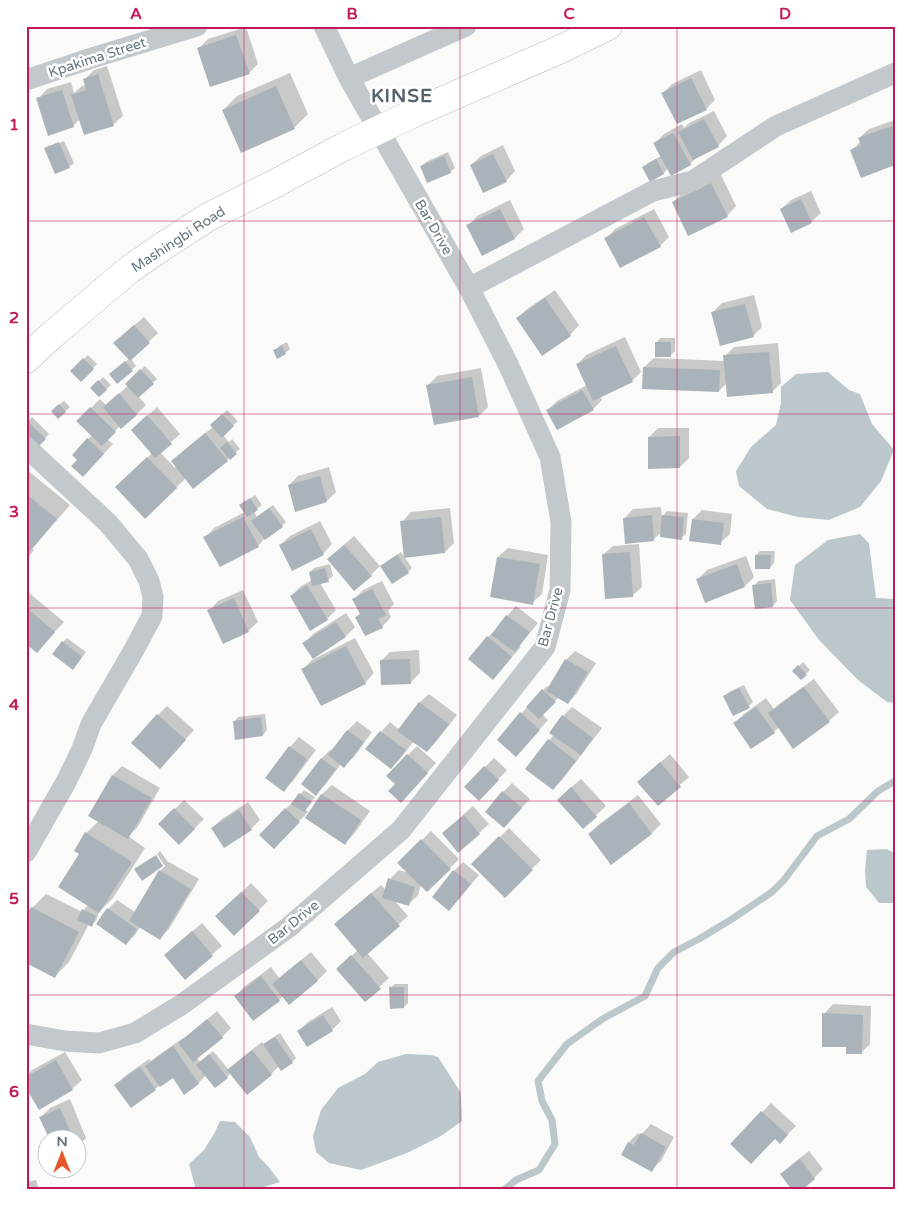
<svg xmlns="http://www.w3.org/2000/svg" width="921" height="1216" font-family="'Varela Round',sans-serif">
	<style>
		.water { fill: #bbc7cb }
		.shadow { fill: #0003 }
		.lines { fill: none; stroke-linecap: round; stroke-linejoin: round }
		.stream { stroke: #bbc7cb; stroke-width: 7 }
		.building { fill: #aab3b9 }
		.primary-casing { stroke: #b5babe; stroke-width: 29 }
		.street { stroke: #c3c8cc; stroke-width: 21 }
		.primary { stroke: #fff; stroke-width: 28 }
		.primary-bridge-casing { stroke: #b5babe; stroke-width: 29; stroke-linecap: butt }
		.primary-bridge { stroke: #fff; stroke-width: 28 }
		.grid { fill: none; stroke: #c2185b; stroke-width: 1; stroke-opacity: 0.55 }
		.labels { text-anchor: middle; stroke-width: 5; stroke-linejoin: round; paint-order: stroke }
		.street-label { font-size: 14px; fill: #657683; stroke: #fff }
		.district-label { font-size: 19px; font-weight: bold; letter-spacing: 1px; fill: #57646e; stroke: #fff }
		.neatline { fill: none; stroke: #c2185b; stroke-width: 2 }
		.grid-label { font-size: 16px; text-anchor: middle; font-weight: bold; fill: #c2185b }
	</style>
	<rect width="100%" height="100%" fill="#fafaf8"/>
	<!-- water -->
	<path class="water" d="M828,372L849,390L860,394L872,424L894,450L881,481L860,507L829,520L798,517L767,509L739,486L736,471L751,447L776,425L781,403V387L796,374Z
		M860,534L869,543L876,598L893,599L895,591V703L887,702L858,680L819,640L790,600L795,565L828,540Z
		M886,849L895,853V903H879L866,887L865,870L867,850Z
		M406,1054L431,1055L438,1057L461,1093L462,1121L441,1136L407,1153L361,1170L329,1163L316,1152L313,1136L321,1110L338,1088L365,1074L378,1062Z
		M220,1121L235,1122L250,1137L259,1157L268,1166L280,1182L254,1190H197L195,1186L189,1164L204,1150L214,1134Z"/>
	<!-- shadow -->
	<path class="shadow" d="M374,26H383L375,29Z
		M246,27L258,64L249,73L199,48L208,39Z
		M107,66L123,116L113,125L80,119L73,126L38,99L47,89L71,82L74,93L82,86L86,85L85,79L94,70Z
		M701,70L715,100L706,109L663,93L672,84Z
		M290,73L308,114L294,128L223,110L237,96Z
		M714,111L727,136L718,146L699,155L690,164L668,168L664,173L650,180L644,167L648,163L661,156L655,143L664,134L682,124L684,128L689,123Z
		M895,120V164L852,150L861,141L859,138L869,129Z
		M64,141L74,163L69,167L45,149L49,145V148Z
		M503,145L515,171L506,181L471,165L481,156Z
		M448,152L455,168L450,172L422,166L426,162Z
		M721,175L736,206L727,216L673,202L683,193Z
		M811,191L821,213L811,222L781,209L791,200Z
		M510,200L524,229L515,238L468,226L477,216Z
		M654,209L669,237L660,246L606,239L615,229Z
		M555,290L579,325L570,335L542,354L518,318L527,309Z
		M754,295L762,327L753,336L713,312L722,303Z
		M144,317L158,333L131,359L136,366L117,382L115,370L129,359L124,334Z
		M625,337L641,372L632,381L600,396L602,400L593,409L548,410L557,401L587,385L577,365L586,355Z
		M660,338H675V351L671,355L656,343Z
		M287,342L290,349L285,353L275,351L279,346Z
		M778,343L781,383L772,392L727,383L719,391L644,367L654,358L725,361V356L734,347Z
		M88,355L97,364L81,380L72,371Z
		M145,366L157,379L138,396L146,405L137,414L121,427L120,426L107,439L113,444L92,466L79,460L88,439L92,435L78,421L100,399L106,405L128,386L126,384Z
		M481,368L488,407L479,416L428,385L437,376Z
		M103,377L111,385L99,396L92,388Z
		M64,401L70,407L58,418L56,407Z
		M157,407L180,434L160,452L175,468L182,452L213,427L212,425L227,410L238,421L223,435L229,442L232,439L240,449L227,460L186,478L146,517L117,487L152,453L142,421Z
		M32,417L49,434L33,450L26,423Z
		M658,428H689V458L680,467L649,437Z
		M329,467L336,492L327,501L289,485L298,476Z
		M26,469L70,505L32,549L34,550L26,560Z
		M255,495L262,505L254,511L257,517L273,505L286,522L282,526L265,538L258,546L205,538L214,528L245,512L241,505Z
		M661,507L662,517L667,511L688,513L686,534L681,538L662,532L654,539L624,519L633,509Z
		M450,508L454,543L445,552L402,522L411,512Z
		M702,510L732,514L730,534L720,543L693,519Z
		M320,521L332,544L323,554L280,545L290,536Z
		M354,536L380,566L371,575L338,550Z
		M639,544L642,587L632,596L603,555L613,546Z
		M508,548L548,555L542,594L532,603L491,596L498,557Z
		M760,551H775L774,563L770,568L756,555Z
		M401,552L412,568L408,572L386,562Z
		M746,556L754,577L745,586L706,601L697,580L707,570Z
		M330,564L333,576L328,580L320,583L336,610L327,619L291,596L300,587L312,580L310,572L314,568Z
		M775,579L777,601L773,606L754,586L758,581Z
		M382,581L394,604L388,611L391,617L382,627L357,617L361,613L354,599L363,590Z
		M243,590L258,622L248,631L209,611L218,601Z
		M28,592L64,622L37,651L26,642V593Z
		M516,606L538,623L519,646L521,647L493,678L488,637L498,628L507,616Z
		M346,613L355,627L346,636L313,657L304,644L313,634Z
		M67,638L86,652L77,664L63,642Z
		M355,638L374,673L365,683L303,669L312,660Z
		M419,650L420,673L411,682L381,661L390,652Z
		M575,651L596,663L577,693L568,703L559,697L542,714L548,720L525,746L498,739L543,690L547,686L549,688L566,660Z
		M803,662L810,670L801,678L794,671Z
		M814,679L839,712L829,721L779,727L774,732L735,723L744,714L766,698L774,709L779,704Z
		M744,685L753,702L749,706L724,697L729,692Z
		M429,694L457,715L436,742L427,751L414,741L400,759L391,768L381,732L390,722L400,730L419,703Z
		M167,706L194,730L169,758L158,715Z
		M572,707L602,728L562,780L553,789L549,740L554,735L563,716Z
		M265,714L267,730L263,735L236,738L234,722L238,717Z
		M357,721L372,732L354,757L344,766L341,764L325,785L315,794L302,784L322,758L331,749L333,751L348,730Z
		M299,737L316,750L293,781L284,790L290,747Z
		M417,746L436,763L410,792L396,784L408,755Z
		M670,754L689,777L658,804L638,782Z
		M494,758L507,770L479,800L465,787Z
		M122,766L160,788L137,828L128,836L145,848L113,898L99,912L96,921L91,925L89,924L69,962L55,976L26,919L32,908L46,894L82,912L88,905L81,854L75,850L86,833L99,821L90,815L113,775Z
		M581,779L606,806L584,827L568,790Z
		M512,783L530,799L513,817L503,792Z
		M332,785L370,811L354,834L345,843L307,818L322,794Z
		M304,790L315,797L305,809L308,812L283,838L261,835Z
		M638,795L661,824L652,833L612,863L589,834L598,825Z
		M184,800L204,819L179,844L160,824Z
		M248,802L260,820L251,829L212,828L222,819Z
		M473,806L489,824L459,851L443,833Z
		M509,828L541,860L505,896L473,864Z
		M431,831L459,859L427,891L421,885L418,895L409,904L394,900L408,916L367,953L389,978L366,1000L347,960L358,950L345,915L381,885L386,890L390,879L399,870L409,873L399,863Z
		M160,851L168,862H169L199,879L169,929L160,938L140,927L135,935L126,944L97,924L108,909L117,900L135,912L160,871L165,866V865H164L157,854Z
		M463,862L479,875L458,900L449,910L454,871Z
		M251,883L268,901L234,934L217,916Z
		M202,923L222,946L185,978L175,946Z
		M311,952L327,971L318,980L289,1003L283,996L279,1000L236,996L245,986L271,967L279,978Z
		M395,984H408V1003L404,1007L390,988Z
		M833,1004L871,1006L870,1044L861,1053L848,1046L824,1014Z
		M332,1007L341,1021L332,1030L298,1031L308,1022Z
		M217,1011L231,1028L222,1037L197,1058L200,1062L213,1051L229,1070L238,1061L262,1042L264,1045L269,1040L280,1033L296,1058L292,1062L279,1066L271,1074L231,1073L227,1077L206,1075L199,1083L184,1093L173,1077L160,1085L155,1089L116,1085L125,1076L149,1059L151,1061L156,1057L183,1038L184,1039Z
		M65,1052L82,1080L72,1089L26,1085V1077L32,1070Z
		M70,1099L86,1138L78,1147V1138H48L49,1137L41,1117L50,1108Z
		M771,1103L796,1126L780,1142L775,1138L731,1144Z
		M651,1124L674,1137L661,1161L651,1170L623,1154L629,1142L638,1133L641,1135Z
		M809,1151L823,1169L814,1178L782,1174L791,1165Z
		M36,1180L39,1190H26V1182Z"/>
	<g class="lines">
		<!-- stream -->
		<path class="stream" d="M504,1190L516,1180L539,1170L555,1144L552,1120L542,1101L538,1081L567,1044L604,1018L645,996L658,968L674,952L699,939L732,919L772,892L784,880L817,836L849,819L878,791L895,781"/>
	</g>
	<!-- building -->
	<path class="building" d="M236,35L250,74L210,87L197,48Z
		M98,74L114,126L84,135L71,95L86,90L83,79Z
		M691,78L707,110L677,124L661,93Z
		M276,86L295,129L241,153L222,110Z
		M62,90L74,127L48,136L36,98Z
		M704,119L719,147L693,160L678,132Z
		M892,126L895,133V165L861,178L850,150L861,145L858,138Z
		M673,133L691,165L671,176L653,143Z
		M59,142L70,168L55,174L44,148Z
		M493,154L507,182L483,193L470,165Z
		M444,156L451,173L427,183L420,166Z
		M656,159L664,174L650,182L642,167Z
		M711,183L728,217L688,236L672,202Z
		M801,199L812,223L791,233L780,209Z
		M500,209L515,239L482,256L466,225Z
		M644,217L661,247L620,268L604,238Z
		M545,298L571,336L542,356L516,318Z
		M745,304L754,337L720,346L711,312Z
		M134,325L150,343L130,361L113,343Z
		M655,342H671V357H655Z
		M282,346L286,354L277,359L273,350Z
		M616,346L633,382L593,401L576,364Z
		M769,352L773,393L727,397L723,355Z
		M83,358L94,369L81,382L70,371Z
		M125,361L133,371L117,384L109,374Z
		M643,367L720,370L719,392L642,389Z
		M140,369L154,384L138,398L125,384Z
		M472,377L479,417L434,425L426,385Z
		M98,380L107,390L99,397L90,388Z
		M582,390L594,410L557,430L546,410Z
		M119,393L137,415L121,429L103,407Z
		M59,404L66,412L58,419L51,411Z
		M90,407L116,432L102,446L76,421Z
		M222,414L234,426L222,438L210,425Z
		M147,415L172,444L155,458L131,430Z
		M26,420L46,439L33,452L26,445Z
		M205,433L228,461L193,489L171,461Z
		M680,436V468L648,469V437Z
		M87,438L104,454L83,477L71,466L77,460L72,455Z
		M227,442L237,454L230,460L220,448Z
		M147,457L177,488L145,519L115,487Z
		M320,476L327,502L295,512L288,485Z
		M26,494L57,519L26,556Z
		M250,498L258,510L247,517L239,505Z
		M269,508L283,527L265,540L251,521Z
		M652,515L654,541L625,544L623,518Z
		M662,515L684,517L682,540L660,537Z
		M243,517L259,547L220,567L203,537Z
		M441,517L445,553L404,558L400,521Z
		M692,519L724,523L721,545L689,541Z
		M311,529L324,555L292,571L279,545Z
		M344,545L372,576L354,591L327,559Z
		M630,552L633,597L605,599L602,554Z
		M397,555L409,573L392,584L380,566Z
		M755,555H771L770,569H755Z
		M497,557L540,564L533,605L490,597Z
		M737,564L745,587L705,603L696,579Z
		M325,568L329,582L312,586L309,572Z
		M771,583L773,607L755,609L752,585Z
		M307,585L328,620L310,631L290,596Z
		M372,589L386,615L378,619L383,628L365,636L355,617L360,614L352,599Z
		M234,598L249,632L223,644L207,610Z
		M26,607L55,632L37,653L26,644Z
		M506,615L530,632L515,652L491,635Z
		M336,622L346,637L313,659L302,643Z
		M487,636L512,657L493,680L468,659Z
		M62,641L82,657L73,670L52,654Z
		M346,646L366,684L321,706L301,669Z
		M410,659L411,684L381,685L380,660Z
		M565,659L588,672L568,704L546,691Z
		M798,665L807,675L801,680L792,671Z
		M804,687L830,722L793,749L768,713Z
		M739,688L750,708L733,716L723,696Z
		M542,689L556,702L539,719L526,707Z
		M419,702L449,724L427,752L397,731Z
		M756,707L775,733L751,749L733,723Z
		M520,712L540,730L516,757L497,740Z
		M157,714L186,740L160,769L131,743Z
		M562,715L593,738L581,755L549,733Z
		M261,717L263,736L235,740L233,721Z
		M347,730L364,742L344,768L328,755Z
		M380,731L406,750L391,769L365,749Z
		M548,739L576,761L553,790L525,769Z
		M289,746L307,759L284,792L265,778Z
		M407,754L428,773L401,803L388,791L395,784L386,776Z
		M321,758L336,769L316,796L301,784Z
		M660,762L681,787L658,806L637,782Z
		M484,766L499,780L479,801L464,787Z
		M112,775L152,798L128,839L88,816Z
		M571,787L597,817L583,829L557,800Z
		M502,791L522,808L504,828L485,812Z
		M299,793L312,802L304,812L291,804Z
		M321,794L361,820L345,845L305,818Z
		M629,803L652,834L611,865L588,834Z
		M174,808L195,829L179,845L158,824Z
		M285,808L300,822L274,849L259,835Z
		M239,810L252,830L224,848L211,828Z
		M464,815L480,834L458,853L442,833Z
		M85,832L132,862L99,913L58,887L79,854L74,851Z
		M499,836L533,870L505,898L471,864Z
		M421,839L451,869L427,892L397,863Z
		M156,855L163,866L142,881L134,869Z
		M159,870L191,889L160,940L129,921Z
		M453,870L471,884L449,911L432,897Z
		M388,878L415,887L409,906L382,898Z
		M241,892L260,911L234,936L215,916Z
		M371,893L400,926L363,958L334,924Z
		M31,907L79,932L55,978L26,963V916Z
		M107,908L137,929L126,945L96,924Z
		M82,909L96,916L92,927L77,920Z
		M192,931L213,956L185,980L164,955Z
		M351,955L381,989L365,1002L336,969Z
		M301,960L318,981L289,1005L272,984Z
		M261,976L280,1001L253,1021L234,996Z
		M389,987H404V1008L390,1009Z
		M822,1013L863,1015L862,1054H846V1047H822Z
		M323,1015L333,1031L307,1047L297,1031Z
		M207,1019L223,1038L193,1062L178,1043Z
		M275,1037L293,1063L281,1071L263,1044Z
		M173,1046L199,1084L184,1095L173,1078L160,1087L145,1066Z
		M252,1050L272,1075L247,1095L227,1070Z
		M209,1054L228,1078L215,1088L196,1065Z
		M56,1060L73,1090L39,1110L26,1088V1077Z
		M140,1067L156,1090L131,1108L114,1085Z
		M60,1108L73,1138H49L39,1117Z
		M761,1111L788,1135L780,1144L775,1139L751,1164L730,1144Z
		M641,1133L666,1147L652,1172L621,1155L628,1142L634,1145Z
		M48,1141V1164H47L40,1145Z
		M800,1159L815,1179L802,1190H792L780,1174Z"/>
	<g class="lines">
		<defs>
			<path id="primary" d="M414,113L561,49L608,26
				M26,359L52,335L130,269L165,245L208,217L276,183L347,145"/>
		</defs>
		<!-- primary casing -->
		<use href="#primary" class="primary-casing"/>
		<!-- street -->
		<path class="street" d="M349,78L466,26
			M26,80L95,57L197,26
			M469,288L653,191L693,181L776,126L895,73
			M26,447L108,523L138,559L149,581L153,597L152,616L135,648L91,724L82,749L66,782L26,852
			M26,1034L65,1041L99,1043L135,1033L181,1005L289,927L401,830L545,647L560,590L561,522L550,457L508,364L469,288L349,78L324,26"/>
		<!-- primary -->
		<use href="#primary" class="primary"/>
		<defs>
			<path id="primary-bridge" d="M347,145L414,113"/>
		</defs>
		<!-- primary-bridge casing -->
		<use href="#primary-bridge" class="primary-bridge-casing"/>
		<!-- primary-bridge -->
		<use href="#primary-bridge" class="primary-bridge"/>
	</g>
	<!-- grid -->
	<path class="grid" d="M244,26V1190M460,26V1190M677,26V1190M26,221H895M26,414H895M26,608H895M26,801H895M26,995H895"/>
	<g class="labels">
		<!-- street labels -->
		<g class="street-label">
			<text transform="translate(97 57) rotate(-18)" y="5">Kpakima Street</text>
			<text transform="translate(434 227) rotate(60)" y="5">Bar Drive</text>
			<text transform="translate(178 239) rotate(-33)" y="5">Mashingbi Road</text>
			<text transform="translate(550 617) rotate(-75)" y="5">Bar Drive</text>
			<text transform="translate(293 922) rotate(-39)" y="5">Bar Drive</text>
		</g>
		<!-- district labels -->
		<g class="district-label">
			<text x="402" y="102">KINSE</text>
		</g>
	</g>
	<!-- border -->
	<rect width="921" height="1216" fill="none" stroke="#ffffff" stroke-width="55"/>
	<!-- north arrow -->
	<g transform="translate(62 1154)"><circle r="24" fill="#ffffff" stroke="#c1c8cd"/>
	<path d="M0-4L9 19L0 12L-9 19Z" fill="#e4572e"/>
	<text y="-8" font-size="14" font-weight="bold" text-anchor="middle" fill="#657683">N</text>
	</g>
	<rect x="28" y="28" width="866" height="1160" class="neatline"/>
	<g class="grid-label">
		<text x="136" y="19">A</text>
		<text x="352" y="19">B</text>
		<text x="569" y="19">C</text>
		<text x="785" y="19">D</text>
		<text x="14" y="130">1</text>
		<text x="14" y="323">2</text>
		<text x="14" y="517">3</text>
		<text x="14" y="710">4</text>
		<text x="14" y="904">5</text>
		<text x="14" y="1097">6</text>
	</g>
</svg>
